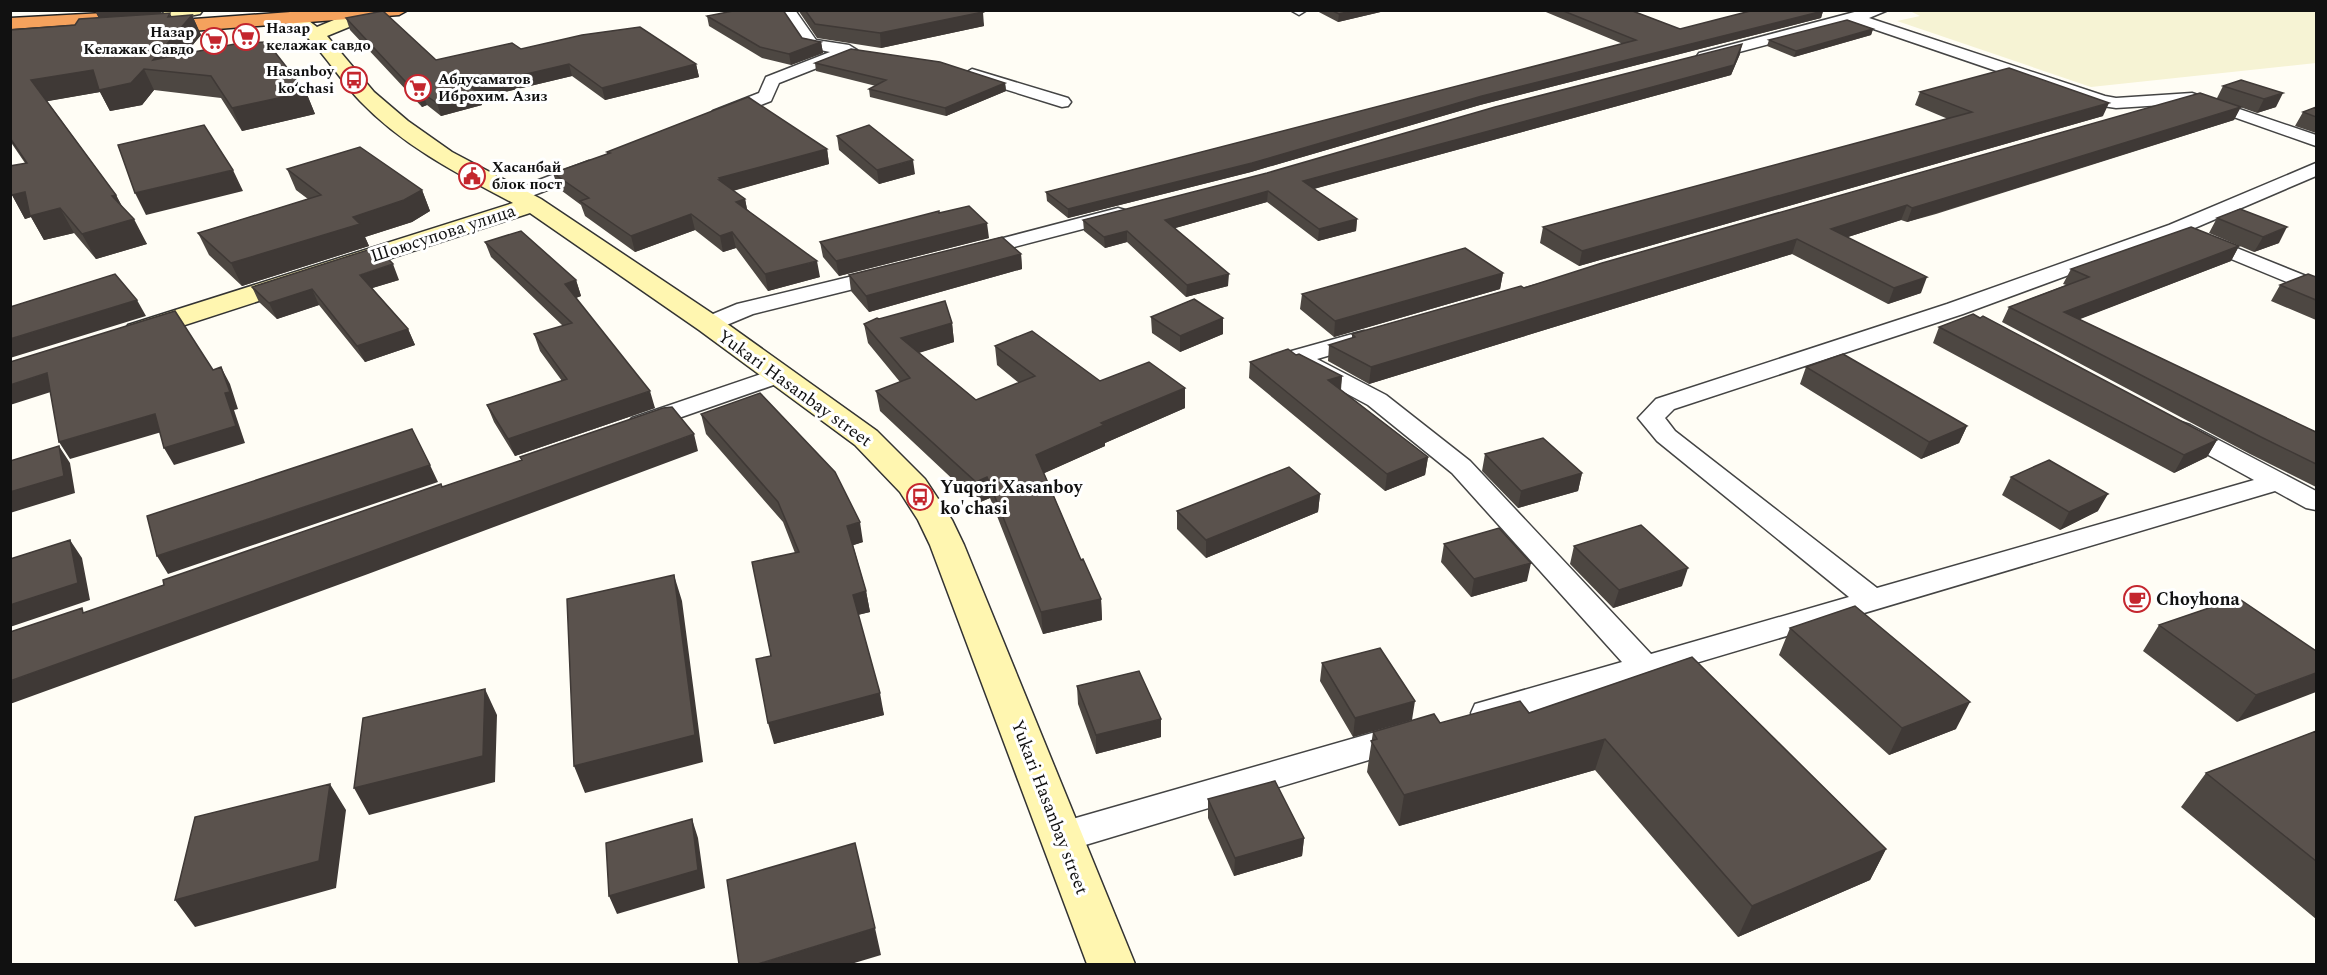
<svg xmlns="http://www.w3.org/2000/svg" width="2327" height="975" font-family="Spectral,serif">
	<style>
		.farmland { fill: #f6f3d4 }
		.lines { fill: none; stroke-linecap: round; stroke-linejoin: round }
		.street-casing { stroke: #444; stroke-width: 3 }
		.secondary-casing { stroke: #333; stroke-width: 3 }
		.highway-casing { stroke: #222; stroke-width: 3 }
		.street { fill: #fff; fill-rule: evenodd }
		.secondary { fill: #fff6b0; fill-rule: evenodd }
		.highway { fill: #f5a25d; fill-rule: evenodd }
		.wall { fill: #4d4742 }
		.shaded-wall { fill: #3f3936 }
		.building { fill: #5a524d; stroke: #3f3936; stroke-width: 1.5 }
		.labels { text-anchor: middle; stroke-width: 6; stroke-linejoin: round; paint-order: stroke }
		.far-poi-label { font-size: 15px; font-weight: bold; fill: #111; stroke: #fff; text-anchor: start }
		.street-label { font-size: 18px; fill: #111; stroke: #fff }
		.poi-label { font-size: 18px; font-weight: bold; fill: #111; stroke: #fff; text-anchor: start }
	</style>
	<rect width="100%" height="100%" fill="#fffdf5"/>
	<!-- farmland -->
	<path class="farmland" d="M1908,10L2316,11V63L2091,87L1897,21L1920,16Z"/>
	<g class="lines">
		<defs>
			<path id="street" d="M780,10H795L816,40L849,45L857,50L855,53L779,83L771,101L725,119H713L710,115L713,111L759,93L766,77L830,52L806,47Z
				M1307,10L1299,15L1292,11V10Z
				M1862,10H1888L1869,18L2105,96L2116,98L2192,93L2316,135V146L2194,103L2116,108L2096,105L1853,22L1705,61L1697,56L1699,53Z
				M972,69L1068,98L1071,102L1068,106L1062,107L966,77L964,74Z
				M589,161L596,163L598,167L596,171L524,199H510L507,195L510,191Z
				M2316,163V176L2183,233L1963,314L1674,409L1665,418L1675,431L1877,588L2254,480L2172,435L2168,430L2172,425L2181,422L2190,425L2316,491V510L2306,508L2275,491L1487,725L1475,722L1471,713L1475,704L1622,662L1452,473L1368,405L1288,362L1284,357L1288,352L1356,333L1364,331L1372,333L1376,338L1372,343L1317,359L1386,395L1470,461L1651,654L1849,597L1657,441L1638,418L1656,399L1947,304L2169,225Z
				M1118,208L1125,210L1128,214L1125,218L972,258L965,256L962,252L965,248Z
				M2202,234L2316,280V294L2195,244L2192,240L2195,236Z
				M886,268L894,269L897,274L894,279L753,314L717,329L709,331L701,329L698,324L701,319L737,304Z
				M779,368L788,370L791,375L788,380L650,428L641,431L632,428L628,423L632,418Z
				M1407,723L1419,727L1424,736L1419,745L1062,852L1049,847L1044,837L1049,827L1062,822Z"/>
			<path id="secondary" d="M165,10H203L200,14L172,19L166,18L163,14Z
				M291,10H309L305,18L317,27L358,10H372L374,14L371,18L327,36L374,92L408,121L452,152L541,199L719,318L877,431L925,479L952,520L964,545L1135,964H1087L930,545L918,520L900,492L855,445L699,330L530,213L148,337L138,339L128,337L124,331L128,325L513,203C458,174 403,146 360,101C342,82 328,59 310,40C303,32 292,28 286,19Z"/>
			<path id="highway" d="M318,10H408L399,15L153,34L146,32L144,28L146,24L153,22Z
				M123,12L129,13L132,17L129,21L10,29V18Z"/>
		</defs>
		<!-- street casing -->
		<use href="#street" class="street-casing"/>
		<!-- secondary casing -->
		<use href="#secondary" class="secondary-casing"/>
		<!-- highway casing -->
		<use href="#highway" class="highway-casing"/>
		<!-- street -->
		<use href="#street" class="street"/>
		<!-- secondary -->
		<use href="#secondary" class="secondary"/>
		<!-- highway -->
		<use href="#highway" class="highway"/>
	</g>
	<!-- wall -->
	<path class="wall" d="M95,10H163L161,14L172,17L192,15L201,35L186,53L306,92L315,114L242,131L221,98L154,90L142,105L110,111L100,92L47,101L116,195L122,207L147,244L96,259L74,233L44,240L31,217L25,219L12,195L25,163L10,141V30L75,25L99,18Z
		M798,10H980L984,26L881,48L817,38Z
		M1315,10H1389L1338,22Z
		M1541,10H1630L1680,29L1823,11L1821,18L1480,105L1251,172L1068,218L1047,201L1046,192L1623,44Z
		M707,16L821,42L823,53L791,65L762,58L709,26Z
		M346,18L436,60L521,49L696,64L699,77L605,100L572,76L480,98L482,105L441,116L427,105L422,107L350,30Z
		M1873,29L1871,35L1794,57L1767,46L1769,40Z
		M1740,54L1731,75L1314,189L1357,219L1356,231L1318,241L1267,202L1175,228L1228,286L1186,297L1127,242L1105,248L1084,231L1083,220Z
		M815,63L1005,83L1006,91L946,116L870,97L869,89L876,86L816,71Z
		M2241,80L2276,107L2257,113L2240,107L2234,120L1936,214L1907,222L1901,220L1848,237L1921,293L1888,304L1792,254L1369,384L1328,361L1329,345L1352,338V334L2217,98L2223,86Z
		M1920,92L2103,116L1579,266L1540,243L1543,227L1948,119L1915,105Z
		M2316,107V133L2295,126L2303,112Z
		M837,136L915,174L879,184L839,150Z
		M827,149L829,164L733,191L745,199L747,209L820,277L768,291L736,248L723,252L695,230L635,252L585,216L581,205L558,188L553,173L607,154V152Z
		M287,169L422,190L430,211L412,222L365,237L369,246L242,286L209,255L198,233L308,199L296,190Z
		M939,213L989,238L839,276L823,257L820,242Z
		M2217,218L2279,243L2254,252L2209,233Z
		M485,242L576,280L581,296L576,298L655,408L515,456L494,422L487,405L562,381L540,351L534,334L563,326L491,257Z
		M2239,246L2231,261L2079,319L2316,432V487L2250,454L2002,322L2009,307L2066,285L2063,284L2071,269Z
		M1021,254L1022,269L869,312L851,291L849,275Z
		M1503,273L1500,289L1334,337L1300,309L1302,294Z
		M2316,277V320L2271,301L2280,285Z
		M399,280L372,288L408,329L415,345L365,362L319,305L277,319L259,302L252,287Z
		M1151,317L1223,318V334L1180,352L1152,333Z
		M879,319L952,323L954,342L919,353L976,400L1019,383L997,365L995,346L1100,381L1185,408L1105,443V446L1044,473L1081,560L1101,599L1102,620L1043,634L990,498L978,503L880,411L876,391L900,382L868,343L864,324Z
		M1939,327L2217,440L2207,457L2174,473L1933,343Z
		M1296,355L1342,376L1341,390L1428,457L1425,475L1385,491L1249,378L1250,362Z
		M1806,367L1967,426L1959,443L1921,459L1800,384Z
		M701,414L863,542L853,545L866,591L870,612L858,615L884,715L774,744L771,656L795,553L783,522L706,434Z
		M1485,454L1582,473L1578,491L1518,508L1482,471Z
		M2011,477L2098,511L2060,530L2002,495Z
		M1320,494L1318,512L1206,558L1177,529V511Z
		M1444,544L1527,581L1471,597L1441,562Z
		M1574,546L1682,586L1613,608L1570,564Z
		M2159,625L2316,651L2237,722L2143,651Z
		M1790,628L1956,729L1889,755L1779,655Z
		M1692,657L1886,849L1870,880L1738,937L1595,770L1399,826L1367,772L1373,732L1440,723L1529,713Z
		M1322,663L1412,720L1353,737L1320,681Z
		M1077,686L1161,737L1096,754L1078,704Z
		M2316,731V919L2181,807L2206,773Z
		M1208,799L1304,838L1302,856L1234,876L1208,818Z"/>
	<!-- shaded-wall -->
	<path class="shaded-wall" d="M98,10H160L163,18L101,22L95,11Z
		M1355,10H1389L1338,22L1339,14Z
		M1823,11L1821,18L1480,105L1251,172L1068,218V209L1482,96Z
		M983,12L984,26L881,48L880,33Z
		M170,13L178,31L192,15L201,35L170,72L153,60Z
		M1873,29L1871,35L1794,57L1796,51Z
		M821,42L823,53L791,65L789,54Z
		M1742,44L1740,54L1731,75L1302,192L1303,181Z
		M569,64L572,76L480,98L482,105L441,116L437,103L470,87Z
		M696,64L699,77L605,100L602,88Z
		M144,69L154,90L142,105L110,111L100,92L43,102L31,80L93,70Z
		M1005,83L1006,91L946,116L945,108Z
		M306,92L315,114L242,131L232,108Z
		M422,93L427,105L422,107L417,94Z
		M2283,93L2276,107L2257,113L2264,99Z
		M2109,103L2103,116L1579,266L1582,251Z
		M2241,107L2234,120L1907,222L1912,208Z
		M827,149L829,164L724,193L719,180V178Z
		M913,160L915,174L879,184L877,170Z
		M233,170L243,191L146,215L135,193Z
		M422,190L430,211L412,222L365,237L369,246L242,286L231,263Z
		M1268,191L1267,202L1165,231V220Z
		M25,192L60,208L74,233L44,240L31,217L25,219L12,195Z
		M116,195L129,219L112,196Z
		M745,199L748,215L736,202Z
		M1907,205L1901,220L1826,244L1831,229Z
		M691,214L695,230L635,252L631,236Z
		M134,219L147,244L96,259L82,234Z
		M1357,219L1356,231L1318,241L1319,229Z
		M987,223L989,238L839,276L836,261Z
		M2287,227L2279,243L2254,252L2263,237Z
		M1127,231V242L1105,248L1104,237Z
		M732,232L736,248L723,252L720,236Z
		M1797,239L1792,254L1369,384L1371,367Z
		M2239,246L2231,261L2057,328L2064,312Z
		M1021,254L1022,269L869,312L866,296Z
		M817,261L820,277L768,291L765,274Z
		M393,264L399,280L366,290L360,275Z
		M1503,273L1500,289L1334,337L1335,321Z
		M1229,274L1228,286L1186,297L1187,285Z
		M1927,277L1921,293L1888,304L1894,288Z
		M576,280L581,296L570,300L565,284Z
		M312,289L319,305L277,319L269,303Z
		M137,300L146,316L10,358V339Z
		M1223,318V334L1180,352V336Z
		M952,323L954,342L904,357L901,338Z
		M408,329L415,345L365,362L357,346Z
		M221,367L230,384L238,409L234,410L245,443L174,465L164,448L225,393Z
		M47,373L57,390L10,405V385Z
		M1342,376L1340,393L1328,380Z
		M1185,388V408L1105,443V446L1038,476L1036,455L1101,423Z
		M650,391L655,408L515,456L508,439Z
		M155,414L165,431L70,459L59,442Z
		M1967,426L1959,443L1921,459L1929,442Z
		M694,434L698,451L368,574L10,704V681Z
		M2217,440L2207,457L2174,473L2184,455Z
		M59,446L70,463L75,493L10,513V492Z
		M1428,457L1425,475L1385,491L1387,474Z
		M430,465L438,482L168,574L157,556Z
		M1582,473L1578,491L1518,508L1521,491Z
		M987,477L990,498L978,503L976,482Z
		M1320,494L1318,512L1206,558V540Z
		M2108,494L2098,511L2060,530L2069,512Z
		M860,522L863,542L851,546L847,526Z
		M70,540L82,558L90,600L10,627V605Z
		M1531,563L1527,581L1471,597L1474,579Z
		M1688,568L1682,586L1613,608L1619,590Z
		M674,575L682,601L703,762L585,793L574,766Z
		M866,591L870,612L857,615L853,595Z
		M1101,599L1102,620L1043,634L1041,612Z
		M2316,673V692L2237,722L2256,695Z
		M485,689L497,715L495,782L369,815L354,788Z
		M880,693L884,715L774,744L768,723Z
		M1415,701L1412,720L1353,737L1355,718Z
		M1970,702L1956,729L1889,755L1902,728Z
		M1161,719V737L1096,754V735Z
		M1605,739L1595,770L1399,826L1404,795Z
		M330,784L346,810L336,888L195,927L175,900Z
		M692,819L698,838L705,888L617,914L609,896Z
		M1304,838L1302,856L1234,876L1235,858Z
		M1886,849L1870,880L1738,937L1752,906Z
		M875,928L881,955L851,964H758Z"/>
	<!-- building -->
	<path class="building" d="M738,10H783L802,38L821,42L789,54L760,47L707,16Z
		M805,10H980L983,12L880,33L815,24Z
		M1331,10H1355L1339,14Z
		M1561,10H1630L1680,29L1754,10L1823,11L1482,96L1252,163L1068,209L1046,192L1636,40Z
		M383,11L436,60L512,43L521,49L582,35L640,27L696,64L602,88L569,64L470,87L478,92L437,103L422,93L417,94L346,18Z
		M170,13L168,17L192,15L153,60L240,43L267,42L306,92L232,108L211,76L144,69L131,83L99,90L93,70L31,80L116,195L112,196L134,219L82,234L60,208L30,216L25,192L12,195L10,192V166L27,163L10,138V30L75,25L79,19Z
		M1847,20L1873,29L1796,51L1769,40Z
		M1742,44L1734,65L1303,181L1357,219L1319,229L1268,191L1165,220L1229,274L1187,285L1127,231L1104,237L1083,220L1267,173L1495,107Z
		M851,49L940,62L1005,83L945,108L869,89L886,80L815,63Z
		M2009,68L2109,103L1582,251L1543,227L1972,112L1920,92Z
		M2241,80L2283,93L2264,99L2223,86Z
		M2200,93L2241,107L1942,199L1912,208L1907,205L1831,229L1927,277L1894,288L1797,239L1371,367L1329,345L1355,337L1352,334L1521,286L1524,288L1602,263Z
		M748,97L827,149L719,178L721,180H719L745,199L736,202L817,261L765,274L732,232L720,236L691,214L631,236L580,201L589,198L553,173L610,153L607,152Z
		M2316,107V117L2303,112Z
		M204,125L233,170L135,193L118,145Z
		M869,125L913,160L877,170L837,136Z
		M360,147L422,190L404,200L353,217L360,224L231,263L198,233L321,195L287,169Z
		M969,206L987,223L836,261L820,242L939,211V213Z
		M2240,209L2287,227L2263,237L2217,218Z
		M2191,227L2239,246L2064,312L2316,432V464L2261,437L2009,307L2089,277L2071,269Z
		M521,231L576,280L565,284L650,391L508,439L487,405L567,379L534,334L572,323L485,242Z
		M1002,237L1021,254L866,296L849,275Z
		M377,247L393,264L360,275L408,329L357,346L312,289L269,303L252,287Z
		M1465,248L1503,273L1335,321L1302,294Z
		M115,274L137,300L10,339V307Z
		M2308,274L2316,277V300L2280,285Z
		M1194,299L1223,318L1180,336L1151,317Z
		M945,301L952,323L901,338L976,400L1035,376L995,346L1032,331L1100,381L1149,362L1185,388L1101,423L1104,425L1036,455L1081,560L1083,559L1101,599L1041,612L987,477L976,482L876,391L910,378L864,324L877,318L879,319Z
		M175,311L213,370L221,367L230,392L225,393L236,426L164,448L155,414L59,442L47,373L10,385V362Z
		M1973,314L1980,318L1983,316L2217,440L2184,455L1939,327Z
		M1288,349L1296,355L1299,354L1342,376L1328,380L1428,457L1387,474L1250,362Z
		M1843,354L1967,426L1929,442L1806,367Z
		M760,393L835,472L860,522L847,526L866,591L853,595L880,693L768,723L756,659L771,656L752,562L799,552L778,502L701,414Z
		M672,407L694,434L359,556L10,681V632L82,608L83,613L164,585L163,580L441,484L442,487L522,460L520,457L663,408Z
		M412,429L430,465L157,556L147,516Z
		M1543,438L1582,473L1521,491L1485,454Z
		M59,446L64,476L10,492V461Z
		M2049,460L2108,494L2069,512L2011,477Z
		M1289,467L1320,494L1206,540L1177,511Z
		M1641,525L1688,568L1619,590L1574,546Z
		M1499,528L1531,563L1474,579L1444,544Z
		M70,540L78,583L10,605V559Z
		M674,575L695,735L574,766L567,599Z
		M2238,598L2316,651V673L2256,695L2159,625Z
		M1855,606L1970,702L1902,728L1790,628Z
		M1380,648L1415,701L1355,718L1322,663Z
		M1692,657L1886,849L1752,906L1605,739L1404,795L1371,741L1377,739L1373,732L1434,714L1440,723L1520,701L1529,713Z
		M1139,671L1161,719L1096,735L1077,686Z
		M485,689L483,756L354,788L363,718Z
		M2316,731V861L2206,773Z
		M1275,781L1304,838L1235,858L1208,799Z
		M330,784L319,861L175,900L195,817Z
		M692,819L698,870L609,896L606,843Z
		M855,843L875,928L758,964H739L727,880Z"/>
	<!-- icons -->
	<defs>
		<symbol id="supermarket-ring" viewBox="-11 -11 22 22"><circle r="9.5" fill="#fff" stroke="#c4262e" stroke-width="1.5"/><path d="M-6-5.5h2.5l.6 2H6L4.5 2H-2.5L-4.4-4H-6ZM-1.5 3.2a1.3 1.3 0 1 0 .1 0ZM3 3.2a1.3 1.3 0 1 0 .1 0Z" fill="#c4262e"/></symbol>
		<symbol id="bus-ring" viewBox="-11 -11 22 22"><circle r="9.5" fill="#fff" stroke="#c4262e" stroke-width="1.5"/><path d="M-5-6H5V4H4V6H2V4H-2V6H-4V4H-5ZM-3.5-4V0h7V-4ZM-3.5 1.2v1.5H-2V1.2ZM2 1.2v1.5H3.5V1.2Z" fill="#c4262e"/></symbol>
		<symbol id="civic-ring" viewBox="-11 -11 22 22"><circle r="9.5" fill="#fff" stroke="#c4262e" stroke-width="1.5"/><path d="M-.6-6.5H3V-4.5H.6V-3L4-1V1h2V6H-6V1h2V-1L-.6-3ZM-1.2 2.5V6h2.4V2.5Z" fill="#c4262e"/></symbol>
		<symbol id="cafe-ring" viewBox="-11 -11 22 22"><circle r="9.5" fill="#fff" stroke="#c4262e" stroke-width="1.5"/><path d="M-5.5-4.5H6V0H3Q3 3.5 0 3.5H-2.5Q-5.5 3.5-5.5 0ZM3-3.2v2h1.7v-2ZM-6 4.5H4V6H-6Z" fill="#c4262e"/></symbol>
	</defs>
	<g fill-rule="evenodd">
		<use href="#supermarket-ring" x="231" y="22" width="30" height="30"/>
		<use href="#supermarket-ring" x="199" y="26" width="30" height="30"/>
		<use href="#bus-ring" x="339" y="65" width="30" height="30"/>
		<use href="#supermarket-ring" x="403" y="73" width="30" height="30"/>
		<use href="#civic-ring" x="457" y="161" width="30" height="30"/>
		<use href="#bus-ring" x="905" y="482" width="30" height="30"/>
		<use href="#cafe-ring" x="2122" y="584" width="30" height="30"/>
	</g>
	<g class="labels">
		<!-- far-poi labels -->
		<g class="far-poi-label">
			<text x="266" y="33">Назар<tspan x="266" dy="17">келажак савдо</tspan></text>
			<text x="194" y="37" text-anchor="end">Назар<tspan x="194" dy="17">Келажак Савдо</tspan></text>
			<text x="334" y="76" text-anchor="end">Hasanboy<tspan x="334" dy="17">koʻchasi</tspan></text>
			<text x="438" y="84">Абдусаматов<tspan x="438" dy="17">Иброхим. Азиз</tspan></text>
			<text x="492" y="172">Хасанбай<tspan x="492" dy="17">блок пост</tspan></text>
		</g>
		<!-- street labels -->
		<g class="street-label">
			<text transform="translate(443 233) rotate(-18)" y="6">Шоюсупова улица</text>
			<text transform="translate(795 388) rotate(36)" y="6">Yukari Hasanbay street</text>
			<text transform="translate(1050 807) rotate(69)" y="6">Yukari Hasanbay street</text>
		</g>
		<!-- poi labels -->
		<g class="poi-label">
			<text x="940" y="493">Yuqori Xasanboy<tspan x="940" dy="21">ko'chasi</tspan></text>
			<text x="2156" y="605">Choyhona</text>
		</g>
	</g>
	<!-- border -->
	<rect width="2327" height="975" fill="none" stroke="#111111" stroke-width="24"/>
</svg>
